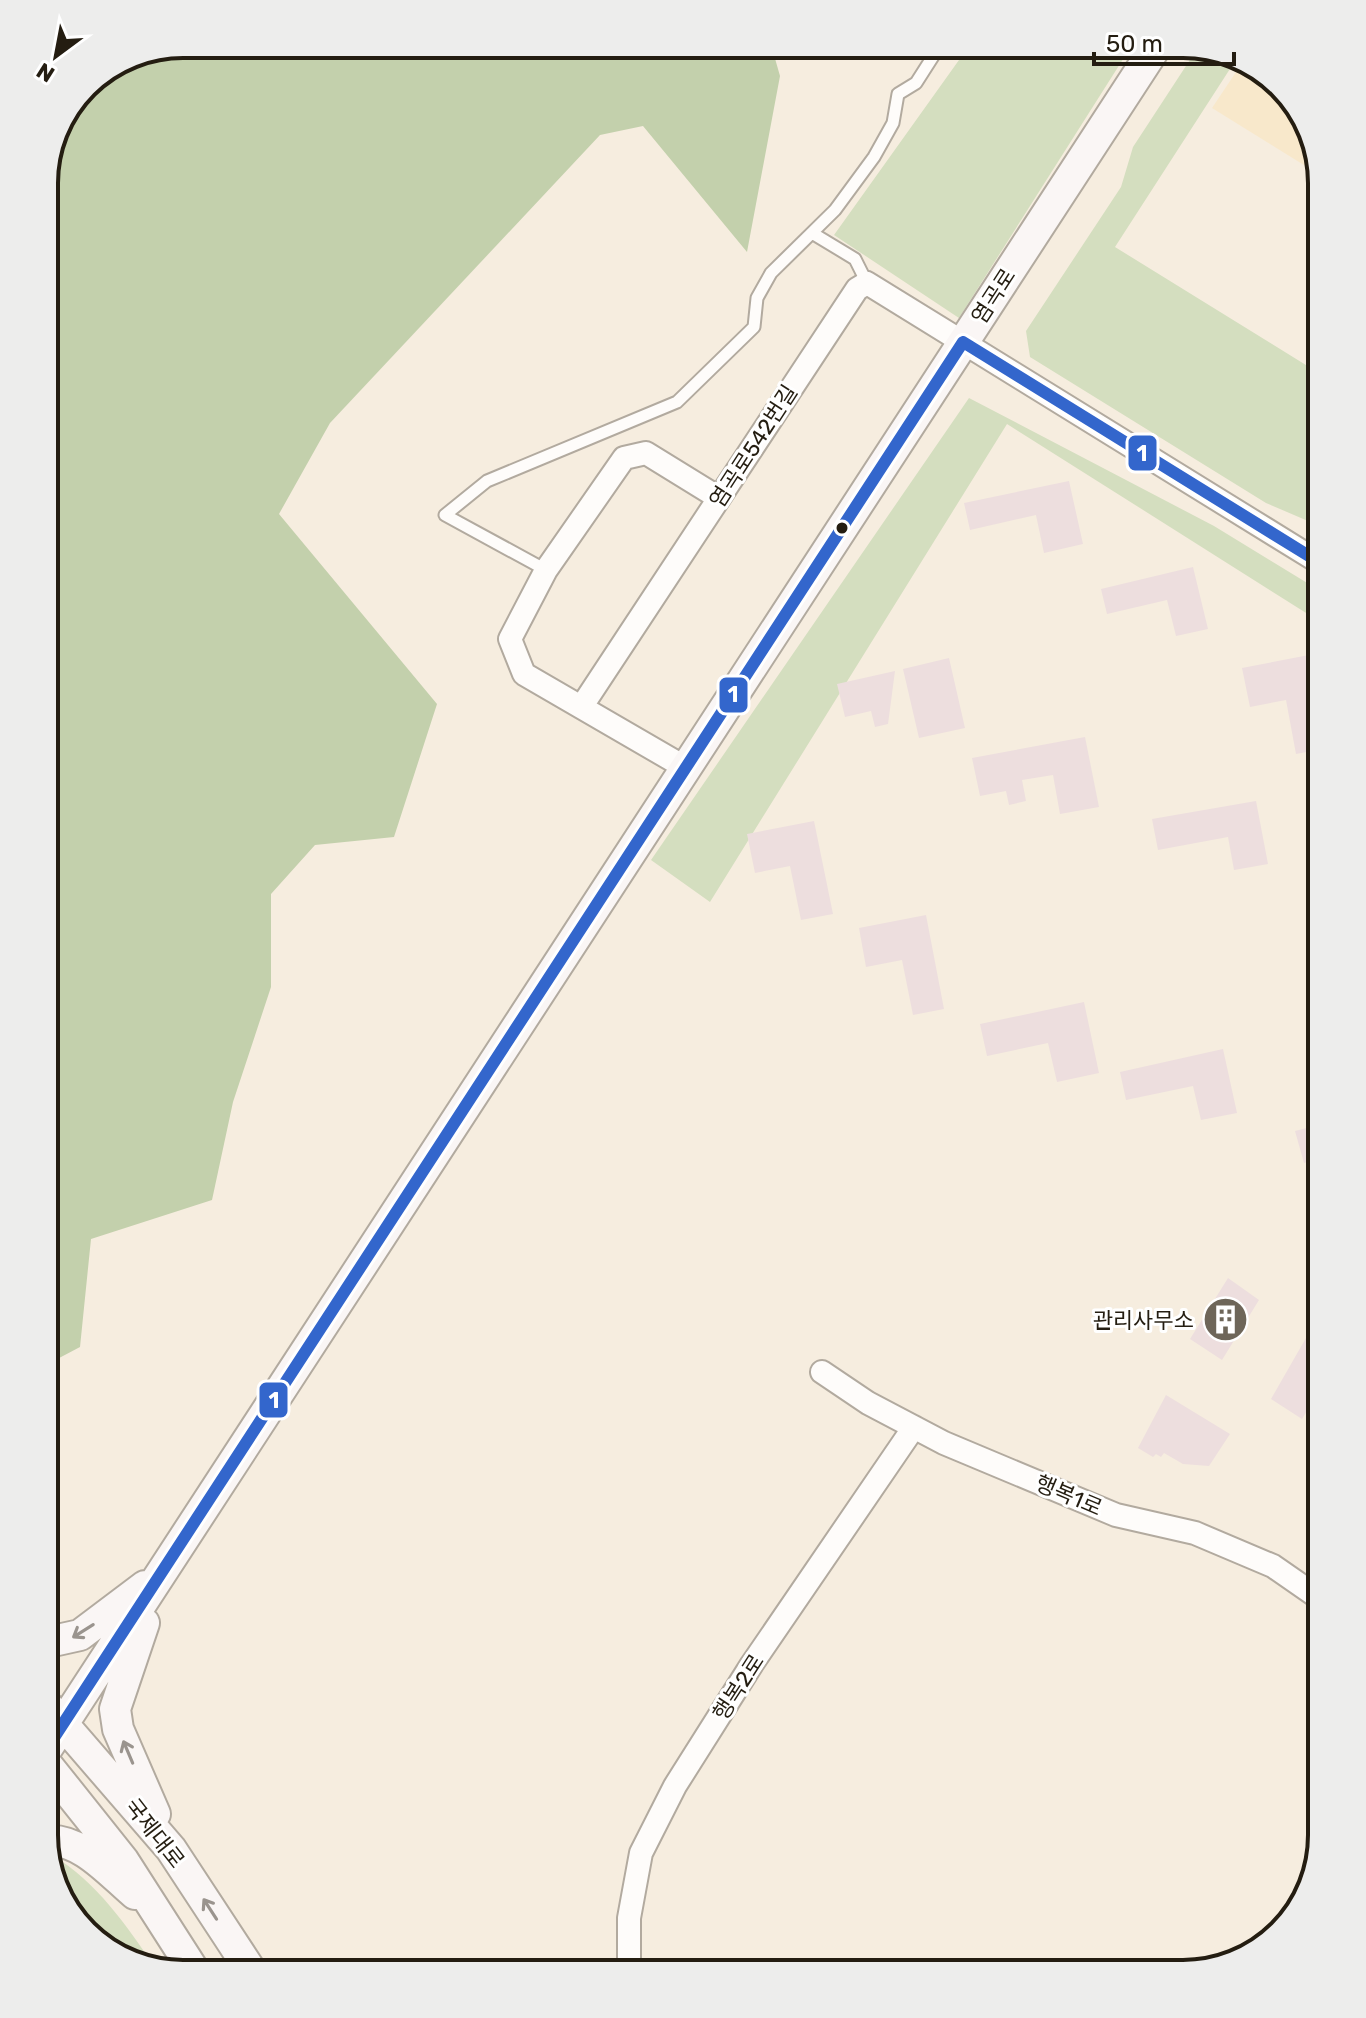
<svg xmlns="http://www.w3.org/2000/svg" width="1366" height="2018" font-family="Rubik,'Noto Sans KR',sans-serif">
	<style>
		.built { fill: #f8e8cb }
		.green { fill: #d4debf }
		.forest { fill: #c3d0ac }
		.building { fill: #eddede }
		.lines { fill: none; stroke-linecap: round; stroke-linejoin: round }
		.lane-casing { stroke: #b2aa9f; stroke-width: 15 }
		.street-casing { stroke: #b2aa9f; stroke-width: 26 }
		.secondary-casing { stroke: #b2aa9f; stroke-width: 34 }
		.lane { stroke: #fefcfa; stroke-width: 11 }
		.street { stroke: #fefcfa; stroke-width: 22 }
		.secondary { stroke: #faf6f5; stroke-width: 30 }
		.bus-1-casing { stroke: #fff; stroke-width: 18 }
		.bus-1 { stroke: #36c; stroke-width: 12 }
		.oneway { stroke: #9a948e }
		.bus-dot { fill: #241d11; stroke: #fff; stroke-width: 3 }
		.labels { text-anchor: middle; stroke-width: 6; stroke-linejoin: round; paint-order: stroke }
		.street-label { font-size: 22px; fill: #241d11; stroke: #fff }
		.poi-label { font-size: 22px; fill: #241d11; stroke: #fff; text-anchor: end }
		.rim { fill: none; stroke: #241d11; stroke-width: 4 }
		.line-badge { stroke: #fff; stroke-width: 3 }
		.badge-label { font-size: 22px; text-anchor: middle; font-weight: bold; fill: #fff }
	</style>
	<rect width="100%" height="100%" fill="#f6eddf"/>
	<!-- built -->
	<path class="built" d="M1244,60L1253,63L1304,114L1320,175L1212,108Z"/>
	<!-- green -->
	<path class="green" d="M1132,45L959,318L834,235L969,46Z
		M1199,46L1237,58L1115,247L1322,375V527L1266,503L1030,357L1026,331L1121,187L1133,147Z
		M969,398L1214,526L1322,592V623L1007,424L710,902L651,860Z
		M52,1855C98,1883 125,1924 155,1967L106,1951L62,1904L49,1856Z"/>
	<!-- forest -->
	<path class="forest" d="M772,48L780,76L747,252L643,126L600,135L330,423L279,514L437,704L394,837L315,845L271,894V987L233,1102L212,1200L91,1239L80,1347L44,1366V174L85,84L130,54Z"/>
	<!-- building -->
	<path class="building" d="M1069,481L1083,544L1044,553L1036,515L970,530L964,503Z
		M1193,567L1208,629L1176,636L1167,600L1107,614L1101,589Z
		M1309,655L1322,717V749L1296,754L1286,700L1250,707L1242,668Z
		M949,658L965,728L919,738L903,669Z
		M895,671L888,724L875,727L871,711L845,717L837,684Z
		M1085,737L1099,807L1060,814L1053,775L1022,780L1026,801L1009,805L1006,791L980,796L972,758Z
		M1256,801L1268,864L1234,870L1228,837L1158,850L1152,819Z
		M814,821L833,914L801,920L790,866L755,873L747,834Z
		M926,915L944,1009L913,1015L902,960L866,967L859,928Z
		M1084,1002L1099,1073L1057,1082L1048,1043L987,1056L980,1024Z
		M1223,1049L1237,1113L1201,1120L1193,1086L1126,1100L1120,1072Z
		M1322,1124V1158L1304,1163L1295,1131Z
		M1228,1278L1259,1300L1222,1360L1190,1339Z
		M1322,1310V1386L1302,1419L1271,1399Z
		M1166,1395L1230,1434L1209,1466L1183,1464L1164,1453L1161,1457L1156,1454L1153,1457L1138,1448Z"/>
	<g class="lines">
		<defs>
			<path id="lane" d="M812,233L855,259L867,283
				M546,570L445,515L487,481L677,402L754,327L757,298L771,273L835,210L874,157L893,123L898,94L916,83L939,47
				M102,1946L112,1953"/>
			<path id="street" d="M582,706L857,289L867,283L1322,564
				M686,768L524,674L510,639L546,570L624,458L646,453L719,498
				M822,1372L868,1403L944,1443L1116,1515L1195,1533L1273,1566L1322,1600
				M629,1974V1918L641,1853L675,1786L752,1664L914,1427"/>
			<path id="secondary" d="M144,1623L115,1709L118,1729L155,1814
				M44,1643L80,1635L145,1586
				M44,1702L171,1849L253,1974
				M44,1753L1157,45
				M44,1761L123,1860L196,1974
				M46,1841C80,1837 111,1874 135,1894"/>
		</defs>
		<!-- lane casing -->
		<use href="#lane" class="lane-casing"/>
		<!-- street casing -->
		<use href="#street" class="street-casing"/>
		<!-- secondary casing -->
		<use href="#secondary" class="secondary-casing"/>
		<!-- lane -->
		<use href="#lane" class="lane"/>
		<!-- street -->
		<use href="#street" class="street"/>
		<!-- secondary -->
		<use href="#secondary" class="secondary"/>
		<defs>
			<path id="bus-1" d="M963,342L1322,564
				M44,1753L963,342"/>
		</defs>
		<!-- bus-1 casing -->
		<use href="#bus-1" class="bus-1-casing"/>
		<!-- bus-1 -->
		<use href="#bus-1" class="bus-1"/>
	</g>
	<!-- one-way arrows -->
	<defs><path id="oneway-shaft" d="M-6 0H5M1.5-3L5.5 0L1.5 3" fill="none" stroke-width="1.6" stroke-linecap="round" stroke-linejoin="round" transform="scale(2)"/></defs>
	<g class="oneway">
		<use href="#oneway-shaft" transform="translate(83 1631) rotate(148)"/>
		<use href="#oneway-shaft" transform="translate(128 1752) rotate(-113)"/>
		<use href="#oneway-shaft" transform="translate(210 1909) rotate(-123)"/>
	</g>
	<!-- icons -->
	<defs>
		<symbol id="building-disc" viewBox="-11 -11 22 22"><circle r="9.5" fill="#6e6659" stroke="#fff"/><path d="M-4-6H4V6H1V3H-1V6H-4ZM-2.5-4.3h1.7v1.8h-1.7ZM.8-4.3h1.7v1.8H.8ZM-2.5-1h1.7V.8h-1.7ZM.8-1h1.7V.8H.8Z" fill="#fff"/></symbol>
	</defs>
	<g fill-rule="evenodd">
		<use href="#building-disc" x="1200" y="1294" width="51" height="51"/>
	</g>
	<!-- markers -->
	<circle class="bus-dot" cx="842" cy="528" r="7"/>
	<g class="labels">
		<!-- street labels -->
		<g class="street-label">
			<text transform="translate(993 296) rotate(-57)" y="8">염곡로</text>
			<text transform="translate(753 446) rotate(-57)" y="8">염곡로542번길</text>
			<text transform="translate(1069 1495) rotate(23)" y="8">행복1로</text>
			<text transform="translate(738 1687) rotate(-57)" y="8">행복2로</text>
			<text transform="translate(155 1833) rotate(52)" y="8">국제대로</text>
		</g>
		<!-- poi labels -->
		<g class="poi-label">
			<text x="1194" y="1328">관리사무소</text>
		</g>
	</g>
	<!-- crop -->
	<path d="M0 0H1366V2018H0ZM183 58H1183A125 125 0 0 1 1308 183V1835A125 125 0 0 1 1183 1960H183A125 125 0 0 1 58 1835V183A125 125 0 0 1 183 58Z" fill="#ededec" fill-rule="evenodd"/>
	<path class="rim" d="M183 58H1183A125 125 0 0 1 1308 183V1835A125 125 0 0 1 1183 1960H183A125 125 0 0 1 58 1835V183A125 125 0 0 1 183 58Z"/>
	<g class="line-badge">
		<rect x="1127" y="434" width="31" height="38" rx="8" fill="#36c"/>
		<rect x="718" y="676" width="31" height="38" rx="8" fill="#36c"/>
		<rect x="258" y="1381" width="31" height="38" rx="8" fill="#36c"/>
	</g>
	<g class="badge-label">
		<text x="1142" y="461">1</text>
		<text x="733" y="702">1</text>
		<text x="274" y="1408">1</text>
	</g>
	<!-- north arrow -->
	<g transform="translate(56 56) rotate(212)" stroke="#ffffff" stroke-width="6" paint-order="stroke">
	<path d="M0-6L14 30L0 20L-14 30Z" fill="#241d11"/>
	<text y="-12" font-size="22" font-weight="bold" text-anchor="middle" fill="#241d11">N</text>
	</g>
	<!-- scale -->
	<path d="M1094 52v12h140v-12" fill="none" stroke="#241d11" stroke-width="4"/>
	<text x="1106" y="52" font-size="24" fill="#241d11" stroke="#ffffff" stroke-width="6" paint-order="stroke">50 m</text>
</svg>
